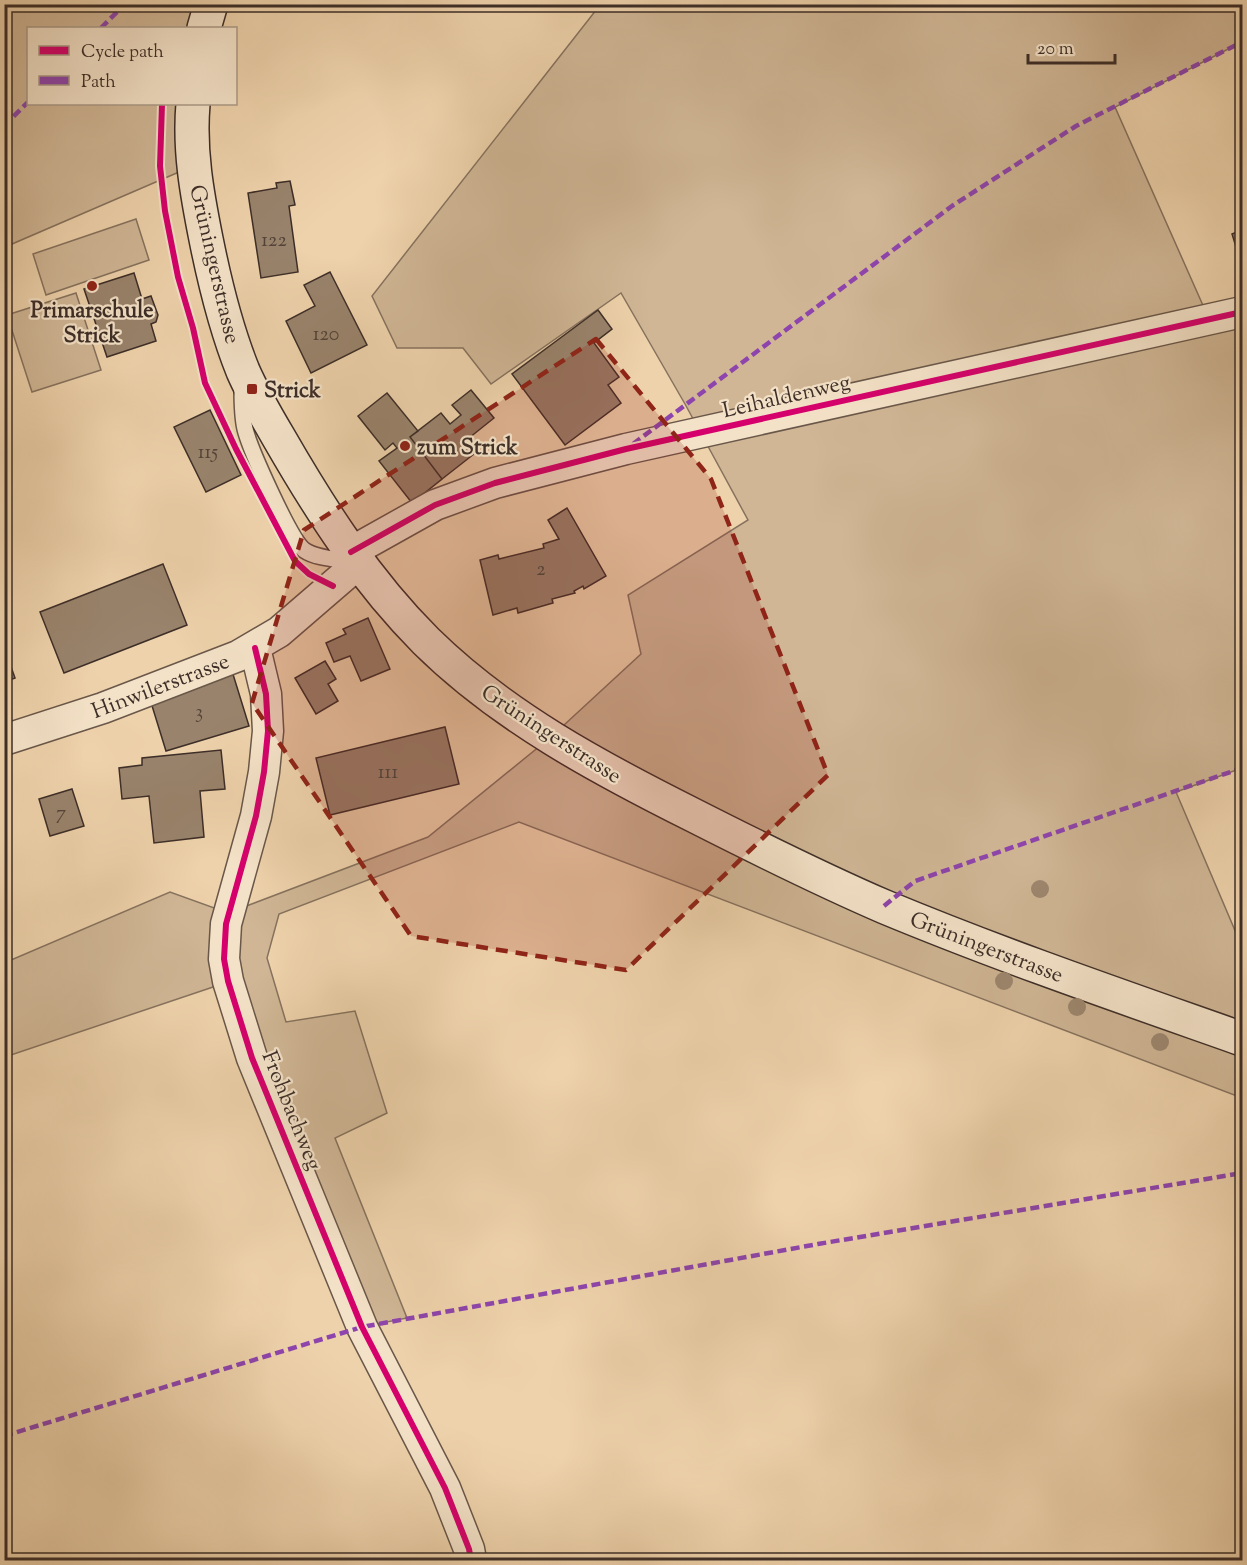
<svg xmlns="http://www.w3.org/2000/svg" width="1247" height="1565" font-family="'Sorts Mill Goudy',serif">
	<style>
		.green { fill: #d0b695; stroke: #86725e; stroke-width: 1.5 }
		.building { fill: #99836c; stroke: #3d2e28; stroke-width: 1.5 }
		.lines { fill: none; stroke-linecap: round; stroke-linejoin: round }
		.service-casing { stroke: #695749; stroke-width: 18 }
		.minor-casing { stroke: #695749; stroke-width: 33 }
		.secondary-casing { stroke: #3d2e28; stroke-width: 36 }
		.path { stroke: #3d2e28; stroke-width: 4; stroke-dasharray: 4.5 3; stroke-linecap: butt }
		.service { stroke: #f4e2c8; stroke-width: 15 }
		.minor { stroke: #f4e2c8; stroke-width: 30 }
		.secondary { stroke: #f4e2c8; stroke-width: 33 }
		.quiet { stroke: #8e44ad; stroke-width: 4.5; stroke-dasharray: 9 4.5; stroke-linecap: butt }
		.cycleway-casing { stroke: #f4e2c8; stroke-width: 10 }
		.cycleway { stroke: #d6006c; stroke-width: 6 }
		.tree { fill: #9d876f }
		.marked { fill: #8f2418; fill-opacity: 0.2; stroke: #8f2418; stroke-width: 4.5; stroke-dasharray: 12 8; stroke-linejoin: round }
		.poi-dot { fill: #8f2418; stroke: #f4e2c8; stroke-width: 2 }
		.labels { text-anchor: middle; stroke-width: 4.5; stroke-linejoin: round; paint-order: stroke }
		.number-label { font-size: 20px; fill: #544339 }
		.street-label { font-size: 22px; fill: #3d2e28; stroke: #f4e2c8 }
		.poi-label { font-size: 22px; font-weight: bold; fill: #3d2e28; stroke: #f4e2c8; text-anchor: start }
	</style>
	<rect width="100%" height="100%" fill="#eed2ab"/>
	<filter id="stains"><feTurbulence type="fractalNoise" baseFrequency=".00333" numOctaves="4"/><feColorMatrix values="0 0 0 0 .2 0 0 0 0 .09 0 0 0 0 .02 0 0 0 .5 -.17"/></filter>
	<radialGradient id="worn" r=".72"><stop offset=".6" stop-color="#630" stop-opacity="0"/><stop offset="1" stop-color="#630" stop-opacity=".3"/></radialGradient>
	<!-- green -->
	<path class="green" d="M5,5H211L204,28H28V104H193V166L5,247Z
		M600,5H1242V42L1115,107L1209,319L1242,312V768L1176,792L1242,947V1098L519,822L279,914L267,958L286,1022L355,1011L387,1113L335,1138L407,1318L362,1327L228,982L5,1057L4,963L170,892L228,913L428,837L551,737L641,654L628,595L748,520L685,404L621,293L491,384L463,348H397L372,296Z
		M136,219L149,260L46,295L33,254Z
		M76,293L101,370L32,392L7,315Z"/>
	<!-- building -->
	<path class="building" d="M290,181L295,205L289,206L298,272L261,278L248,193L277,188L276,183Z
		M1242,230V266L1232,234Z
		M330,272L367,345L311,373L286,321L315,306L304,285Z
		M134,273L142,299L151,296L158,315L156,322L151,324L156,341L107,357L84,289Z
		M598,310L612,329L594,343L619,377L608,385L621,403L565,445L512,374Z
		M471,390L494,418L464,442L474,454L442,479L410,437L441,413L450,424L461,415L452,405Z
		M387,393L418,431L410,437L442,479L412,503L379,461L397,448L393,443L385,450L358,416Z
		M210,410L241,475L206,492L174,427Z
		M567,508L606,576L584,589L583,586L574,591L575,593L552,599L553,603L518,613L517,608L493,615L480,560L498,555L499,559L544,548L543,544L559,539L548,520Z
		M163,564L187,625L64,673L40,612Z
		M368,618L390,669L361,681L350,656L334,662L326,643L346,634L343,629Z
		M4,647L15,678L4,682Z
		M325,661L336,679L328,684L338,701L316,714L295,678Z
		M232,671L249,726L166,751L149,696Z
		M445,727L459,784L330,815L316,758Z
		M221,750L225,789L200,791L204,837L154,843L149,796L122,799L119,768L142,765V758Z
		M72,789L84,826L50,836L39,799Z"/>
	<g class="lines">
		<defs>
			<path id="service" d="M242,388C242,402 242,416 245,429C250,449 290,539 304,550C317,559 339,559 354,562"/>
			<path id="minor" d="M351,552L435,505L495,483L626,449L1242,312
				M255,648L266,694L268,731L264,772L256,816L226,924L224,959L228,981L252,1058L362,1327L445,1488L469,1549L471,1560
				M4,740L103,708L238,656L279,632L359,563"/>
			<path id="secondary" d="M204,28L211,4
				M193,104C189,150 197,194 206,239C215,284 226,329 243,371C253,394 266,416 279,438C321,511 366,581 426,641C502,716 599,768 693,815C756,847 820,879 885,907C1003,956 1123,997 1242,1039"/>
		</defs>
		<!-- service casing -->
		<use href="#service" class="service-casing"/>
		<!-- minor casing -->
		<use href="#minor" class="minor-casing"/>
		<!-- secondary casing -->
		<use href="#secondary" class="secondary-casing"/>
		<!-- path -->
		<path class="path" d="M161,170L168,235L188,310
			M193,328L205,383L219,413"/>
		<!-- service -->
		<use href="#service" class="service"/>
		<!-- minor -->
		<use href="#minor" class="minor"/>
		<!-- secondary -->
		<use href="#secondary" class="secondary"/>
		<!-- quiet -->
		<path class="quiet" d="M101,28L125,4
			M4,126L28,102
			M633,444L952,206L1076,126L1242,42
			M884,906L915,881L1242,768
			M4,1436L362,1327L818,1244L1242,1173"/>
		<defs>
			<path id="cycleway" d="M162,104L160,166L165,211L178,277L193,328L205,383L236,449L295,561L309,574L333,586
				M351,552L435,505L495,483L626,449L1242,312
				M255,648L266,694L268,731L264,772L256,816L226,924L224,959L228,981L252,1058L362,1327L445,1488L469,1549L471,1560"/>
		</defs>
		<!-- cycleway casing -->
		<use href="#cycleway" class="cycleway-casing"/>
		<!-- cycleway -->
		<use href="#cycleway" class="cycleway"/>
	</g>
	<!-- trees -->
	<g class="tree">
		<circle cx="1040" cy="889" r="9"/>
		<circle cx="1004" cy="981" r="9"/>
		<circle cx="1077" cy="1007" r="9"/>
		<circle cx="1160" cy="1042" r="9"/>
	</g>
	<!-- marked area -->
	<path class="marked" d="M596,339L711,479L828,775L626,970L411,936L252,703L304,530Z"/>
	<!-- markers -->
	<g class="poi-dot">
		<circle cx="92" cy="286" r="6"/>
		<rect x="246" y="383" width="12" height="12" rx="3"/>
		<circle cx="405" cy="446" r="6"/>
	</g>
	<g class="labels">
		<!-- number labels -->
		<g class="number-label">
			<text x="274" y="246">122</text>
			<text x="326" y="340">120</text>
			<text x="208" y="458">115</text>
			<text x="541" y="575">2</text>
			<text x="199" y="718">3</text>
			<text x="388" y="778">111</text>
			<text x="61" y="819">7</text>
		</g>
		<!-- street labels -->
		<g class="street-label">
			<text transform="translate(216 264) rotate(77)" y="8">Grüningerstrasse</text>
			<text transform="translate(786 395) rotate(-13)" y="8">Leihaldenweg</text>
			<text transform="translate(160 685) rotate(-21)" y="8">Hinwilerstrasse</text>
			<text transform="translate(552 733) rotate(33)" y="8">Grüningerstrasse</text>
			<text transform="translate(987 946) rotate(21)" y="8">Grüningerstrasse</text>
			<text transform="translate(293 1110) rotate(68)" y="8">Frohbachweg</text>
		</g>
		<!-- poi labels -->
		<g class="poi-label">
			<text x="92" y="317" text-anchor="middle">Primarschule<tspan x="92" dy="25">Strick</tspan></text>
			<text x="264" y="397">Strick</text>
			<text x="417" y="454">zum Strick</text>
		</g>
	</g>
	<!-- margin -->
	<rect width="1247" height="1565" fill="none" stroke="#eed2ab" stroke-width="24"/>
	<rect x="6" y="6" width="1235" height="1553" fill="none" stroke="#3d2e28" stroke-width="3"/>
	<rect x="12" y="12" width="1223" height="1541" fill="none" stroke="#3d2e28" stroke-width="1.5"/>
	<!-- legend -->
	<rect x="27" y="27" width="210" height="78" fill="#f4e2c8" stroke="#ab9a88" stroke-width="1.5"/>
	<rect x="39" y="46" width="30" height="9" fill="#d6006c" stroke="#ab9a88" stroke-width="1.5"/>
	<text x="81" y="57" font-size="18" fill="#3d2e28">Cycle path</text>
	<rect x="39" y="76" width="30" height="9" fill="#8e44ad" stroke="#ab9a88" stroke-width="1.5"/>
	<text x="81" y="87" font-size="18" fill="#3d2e28">Path</text>
	<!-- scale -->
	<path d="M1028 54v9h87v-9" fill="none" stroke="#3d2e28" stroke-width="3"/>
	<text x="1037" y="54" font-size="18" fill="#3d2e28" stroke="#f4e2c8" stroke-width="4.5" paint-order="stroke">20 m</text>
	<rect width="100%" height="100%" filter="url(#stains)"/>
	<rect width="100%" height="100%" fill="url(#worn)"/>
</svg>
